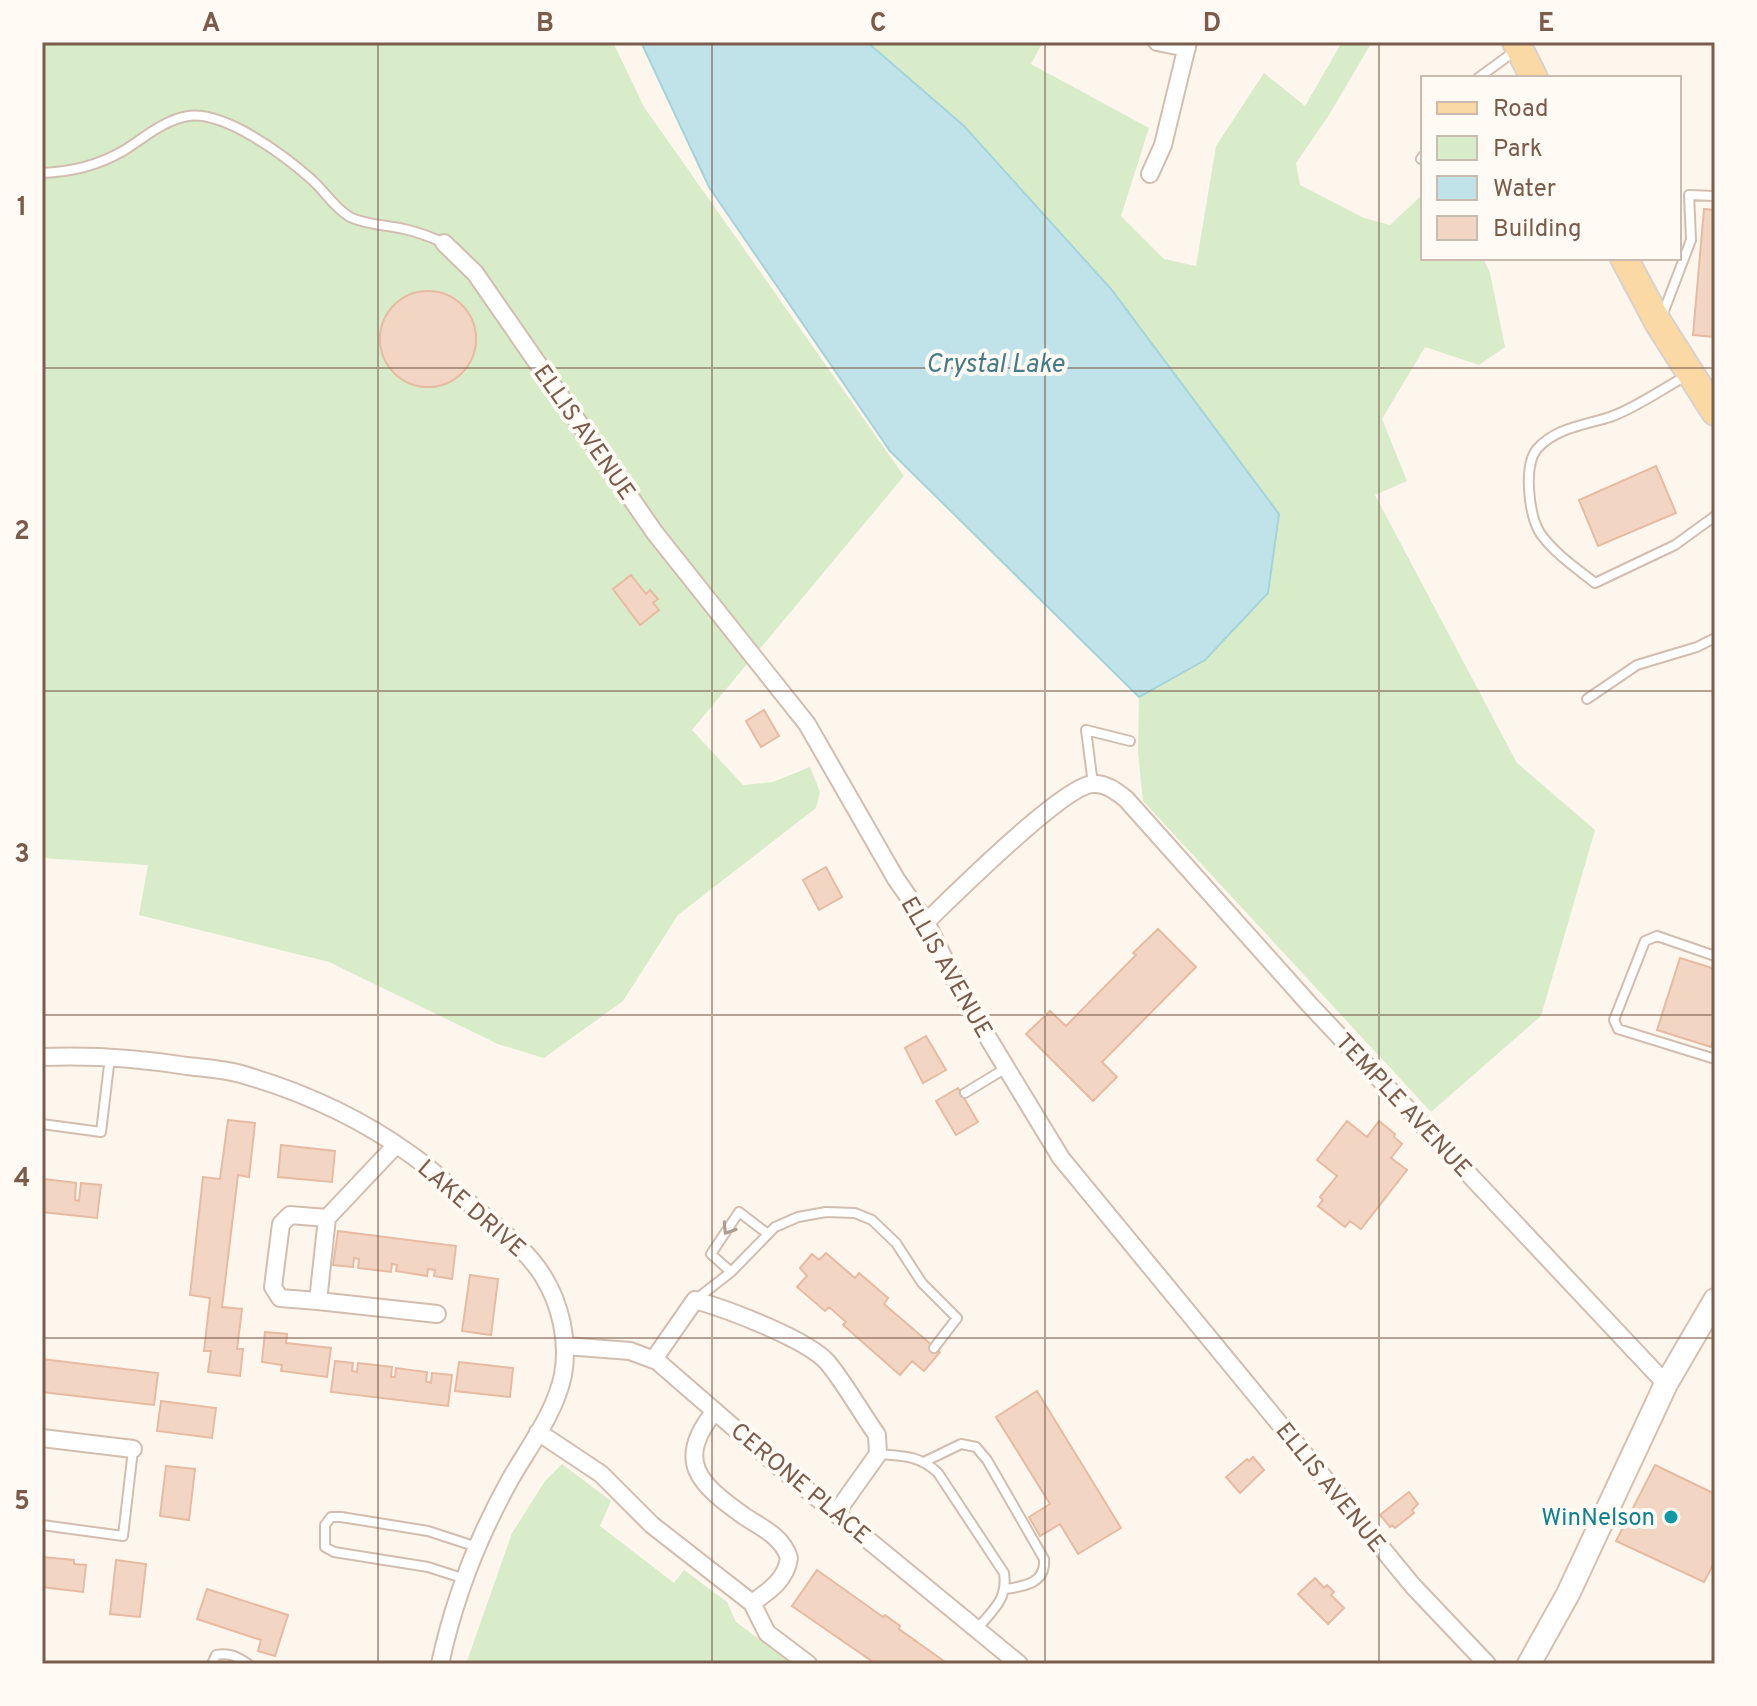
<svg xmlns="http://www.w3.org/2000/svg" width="1757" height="1706" font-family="Overpass,sans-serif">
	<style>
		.green { fill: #d8ecc9 }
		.water { fill: #bfe3e8; stroke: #a5d3da; stroke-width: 2 }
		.building { fill: #f3d5c3; stroke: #e6bba3; stroke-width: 2 }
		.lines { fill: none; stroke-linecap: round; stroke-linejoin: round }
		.lane-casing { stroke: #d1beb0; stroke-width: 12 }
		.street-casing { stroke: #d1beb0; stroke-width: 20 }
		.secondary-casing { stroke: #d6c0b0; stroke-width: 26 }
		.primary-casing { stroke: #dad1cd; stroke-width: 30 }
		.lane { stroke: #fff; stroke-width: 8 }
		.street { stroke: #fff; stroke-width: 16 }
		.secondary { stroke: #fff; stroke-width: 22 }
		.primary { stroke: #fbd9a5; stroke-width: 26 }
		.oneway { stroke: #af9d94 }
		.grid { fill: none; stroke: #7a5c4d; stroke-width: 2; stroke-opacity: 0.55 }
		.culture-dot { fill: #0f9aa8; stroke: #fffaf3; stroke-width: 3 }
		.labels { text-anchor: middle; stroke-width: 8; stroke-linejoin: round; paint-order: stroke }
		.street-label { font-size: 24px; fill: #7a5c4d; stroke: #fffaf3 }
		.culture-label { font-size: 24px; fill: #0d838f; stroke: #fffaf3; text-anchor: end }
		.water-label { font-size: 26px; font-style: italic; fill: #437c86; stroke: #fffaf3 }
		.neatline { fill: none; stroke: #7a5c4d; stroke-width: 3 }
		.grid-label { font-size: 26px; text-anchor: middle; font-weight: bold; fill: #7a5c4d }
	</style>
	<rect width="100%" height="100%" fill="#fdf6ec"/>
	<!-- green -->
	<path class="green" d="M42,42H613L644,107L904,476L692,730L743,785L773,782L810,767L820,792L816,808L678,915L623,1001L544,1058L498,1044L329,962L139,915L148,865L42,858Z
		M867,42H1043L1031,64L1149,128L1121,216L1164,259L1196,266L1216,146L1264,73L1305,106L1342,42H1372L1329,115L1296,163L1300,185L1364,218L1390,225L1423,194V258H1483L1490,273L1505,347L1479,365L1425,347L1382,419L1407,481L1375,495L1517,763L1595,830L1541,1016L1431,1112L1143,801L1138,752L1139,697L1205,660L964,126Z
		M562,1464L611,1501L600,1526L674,1583L684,1570L727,1602L736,1622L793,1664H466L512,1533L545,1481Z"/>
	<!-- water -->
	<path class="water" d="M641,42H867L964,126L1111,289L1279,514L1268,593L1205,660L1139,697L890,451L709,187Z"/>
	<!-- building -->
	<path class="building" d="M1704,209L1715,210V337L1693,335Z
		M380 339a48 48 0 1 1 96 0a48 48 0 1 1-96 0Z
		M1656,466L1676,513L1598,546L1579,500Z
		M631,575L646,594L650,590L658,599L653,603L659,610L640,625L613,589Z
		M764,710L779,736L761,747L746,721Z
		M826,867L842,897L819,910L803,880Z
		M1158,929L1196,967L1102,1062L1117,1077L1093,1101L1026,1034L1050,1011L1066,1026L1136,955L1133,953Z
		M1680,958L1715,969V1035L1711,1047L1657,1030Z
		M926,1036L946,1070L923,1083L905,1048Z
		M958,1088L978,1122L956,1135L936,1101Z
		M228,1120L255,1123L249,1177L238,1175L222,1307L242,1309L237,1349H243L240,1376L208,1372L211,1351H204L210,1298L190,1295L203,1177L220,1179Z
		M1347,1121L1367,1137L1379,1121L1395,1134L1394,1137L1402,1144L1391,1158L1407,1170L1361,1229L1350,1221L1345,1227L1318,1206L1323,1200L1320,1197L1337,1176L1317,1160Z
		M281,1145L335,1151L332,1182L278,1177Z
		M44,1179L76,1183L75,1200L79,1201L81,1183L101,1185L97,1218L42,1212Z
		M338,1231L456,1246L452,1279L434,1276L435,1270L428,1269L427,1276L396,1271L397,1265L392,1264L391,1272L358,1268L359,1259L354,1258L353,1267L333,1265Z
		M826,1253L855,1278L859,1273L888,1298L884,1304L940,1352L924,1371L912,1361L900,1375L843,1325L846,1322L829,1307L825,1311L797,1287L807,1276L800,1268L812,1254L819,1260Z
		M470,1275L498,1279L491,1335L462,1331Z
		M265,1332L287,1334L286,1343L331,1348L327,1377L281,1371L282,1365L262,1362Z
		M42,1359L158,1373L154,1405L42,1392Z
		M335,1361L353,1363L352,1371L357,1372L358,1363L392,1367L391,1377H395L396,1368L427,1372L426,1382H429L431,1383L432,1373L452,1375L448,1406L331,1392Z
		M459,1362L513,1368L510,1397L455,1391Z
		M1037,1391L1121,1528L1078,1554L1060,1524L1040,1536L1029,1517L1050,1504L996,1417Z
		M161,1401L216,1408L212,1438L157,1431Z
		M1253,1457L1264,1470L1240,1493L1226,1477L1247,1459L1249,1461Z
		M1655,1465L1715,1494V1561L1704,1582L1616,1541Z
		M166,1466L195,1469L189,1520L160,1516Z
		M1409,1492L1418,1504L1412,1510L1414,1513L1395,1528L1392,1525L1390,1527L1380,1515Z
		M42,1557L74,1560V1564L86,1565L83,1592L42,1587Z
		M116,1560L146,1564L140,1617L110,1614Z
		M817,1570L883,1617L885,1615L900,1626L899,1629L948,1664H871L873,1662L792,1606Z
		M1315,1578L1324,1588L1327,1585L1334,1592L1331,1595L1344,1608L1328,1624L1298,1594Z
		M207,1589L288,1615L275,1656L258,1651L261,1640L197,1619Z"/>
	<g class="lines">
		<defs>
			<path id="lane" d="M1478,78L1515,51
				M1421,159L1423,156
				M42,173C72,172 97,166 123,151C144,138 164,120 188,116C225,111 284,155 311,179C324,190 334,208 350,217C366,225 387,225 404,229C418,232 431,237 444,243
				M1662,316L1691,240L1689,195L1715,196
				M1686,376C1662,389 1636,408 1610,417C1585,425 1555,428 1537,449C1523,466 1529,515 1540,533C1554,553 1576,568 1595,583L1675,545L1715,516
				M1587,699L1637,665L1697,647L1715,638
				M1093,784L1086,730L1130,741
				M1715,956L1657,936L1645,941L1614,1020L1618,1029L1715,1059
				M965,1093L1006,1068
				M42,1124L101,1132L110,1057
				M731,1272L711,1254L739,1212L768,1234
				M695,1300L731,1272L775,1227L798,1217L826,1212L855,1213L872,1220L896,1243L922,1283L957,1318L934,1348
				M878,1454C902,1456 920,1455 938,1473L1004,1573C1008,1599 993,1610 977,1629
				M926,1461L961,1444L976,1447L987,1460L1044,1559C1046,1583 1025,1586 1006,1589
				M42,1525L123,1536L133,1450
				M465,1579L428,1567L334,1552L325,1547V1525L331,1517H341L428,1531L477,1547
				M212,1664L216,1655C229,1652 238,1657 248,1664"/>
			<path id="street" d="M1157,42L1187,48
				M1150,174L1163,145L1188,42
				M444,243L475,273L655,533L807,724L896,879L926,922L962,995L1061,1158L1413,1586L1487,1664
				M926,922C952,897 1064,785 1093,784C1106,783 1117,792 1126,799L1309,1004L1666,1384
				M42,1057C92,1055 138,1058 187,1066C204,1068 223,1069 241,1074C300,1091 360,1118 410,1154C433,1170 454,1190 475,1208C499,1229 526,1249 543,1276C561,1305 569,1342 563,1375C555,1413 530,1445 511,1478C479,1535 454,1599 440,1664
				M396,1145L327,1218L318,1301L437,1314
				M318,1301L280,1298L273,1287L281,1224L290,1215L327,1218
				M566,1346L630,1351L657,1361L777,1465L1019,1664
				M654,1359L695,1300C726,1309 808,1339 828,1363C846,1385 860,1411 877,1435L878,1454L836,1513
				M715,1411C674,1461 699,1484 744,1516C762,1528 782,1536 789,1558C786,1580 769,1591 752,1603
				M538,1432L601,1474L652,1525L752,1603L767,1633L808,1664
				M42,1438L133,1449"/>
			<path id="secondary" d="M1529,1664L1568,1594L1666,1384L1715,1300"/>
			<path id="primary" d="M1516,42L1534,78
				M1624,258L1659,324L1715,412"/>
		</defs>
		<!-- lane casing -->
		<use href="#lane" class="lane-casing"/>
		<!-- street casing -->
		<use href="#street" class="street-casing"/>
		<!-- secondary casing -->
		<use href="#secondary" class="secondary-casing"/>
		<!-- primary casing -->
		<use href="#primary" class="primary-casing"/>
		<!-- lane -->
		<use href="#lane" class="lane"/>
		<!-- street -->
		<use href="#street" class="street"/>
		<!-- secondary -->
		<use href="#secondary" class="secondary"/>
		<!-- primary -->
		<use href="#primary" class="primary"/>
	</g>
	<!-- one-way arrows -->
	<defs><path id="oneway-chevron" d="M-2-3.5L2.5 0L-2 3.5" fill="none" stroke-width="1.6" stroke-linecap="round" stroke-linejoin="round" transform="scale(2)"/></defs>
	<use class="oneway" href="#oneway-chevron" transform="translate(728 1229) rotate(123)"/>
	<!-- grid -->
	<path class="grid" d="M378,42V1664M712,42V1664M1045,42V1664M1379,42V1664M42,368H1715M42,691H1715M42,1015H1715M42,1338H1715"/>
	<!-- markers -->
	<circle class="culture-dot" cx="1671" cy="1517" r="8"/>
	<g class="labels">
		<!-- street labels -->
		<g class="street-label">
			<text transform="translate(585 432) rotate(55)" y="8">ELLIS AVENUE</text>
			<text transform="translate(947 967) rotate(60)" y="8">ELLIS AVENUE</text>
			<text transform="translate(1404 1105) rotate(47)" y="8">TEMPLE AVENUE</text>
			<text transform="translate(472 1208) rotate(41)" y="8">LAKE DRIVE</text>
			<text transform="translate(801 1483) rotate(40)" y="8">CERONE PLACE</text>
			<text transform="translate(1331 1487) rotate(51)" y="8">ELLIS AVENUE</text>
		</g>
		<!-- culture labels -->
		<g class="culture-label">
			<text x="1655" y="1525">WinNelson</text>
		</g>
		<!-- water labels -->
		<g class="water-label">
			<text x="995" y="372">Crystal Lake</text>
		</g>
	</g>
	<!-- border -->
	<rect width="1757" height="1706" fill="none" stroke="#fffaf3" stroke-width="88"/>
	<!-- legend -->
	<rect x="1421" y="76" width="260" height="184" fill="#fffaf3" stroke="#cabbb1" stroke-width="2"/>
	<rect x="1437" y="102" width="40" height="12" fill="#fbd9a5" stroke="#cabbb1" stroke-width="2"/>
	<text x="1493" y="116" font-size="24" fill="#7a5c4d">Road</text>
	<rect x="1437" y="136" width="40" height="24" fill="#d8ecc9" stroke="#cabbb1" stroke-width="2"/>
	<text x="1493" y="156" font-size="24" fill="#7a5c4d">Park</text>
	<rect x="1437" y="176" width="40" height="24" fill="#bfe3e8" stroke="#cabbb1" stroke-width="2"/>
	<text x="1493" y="196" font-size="24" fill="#7a5c4d">Water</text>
	<rect x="1437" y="216" width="40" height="24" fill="#f3d5c3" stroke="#cabbb1" stroke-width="2"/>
	<text x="1493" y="236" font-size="24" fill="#7a5c4d">Building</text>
	<rect x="44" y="44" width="1669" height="1618" class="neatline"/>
	<g class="grid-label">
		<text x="211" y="31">A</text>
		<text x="545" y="31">B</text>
		<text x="878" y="31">C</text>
		<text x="1212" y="31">D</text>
		<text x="1546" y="31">E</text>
		<text x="22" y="215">1</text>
		<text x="22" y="539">2</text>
		<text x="22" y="862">3</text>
		<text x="22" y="1186">4</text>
		<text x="22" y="1509">5</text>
	</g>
</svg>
